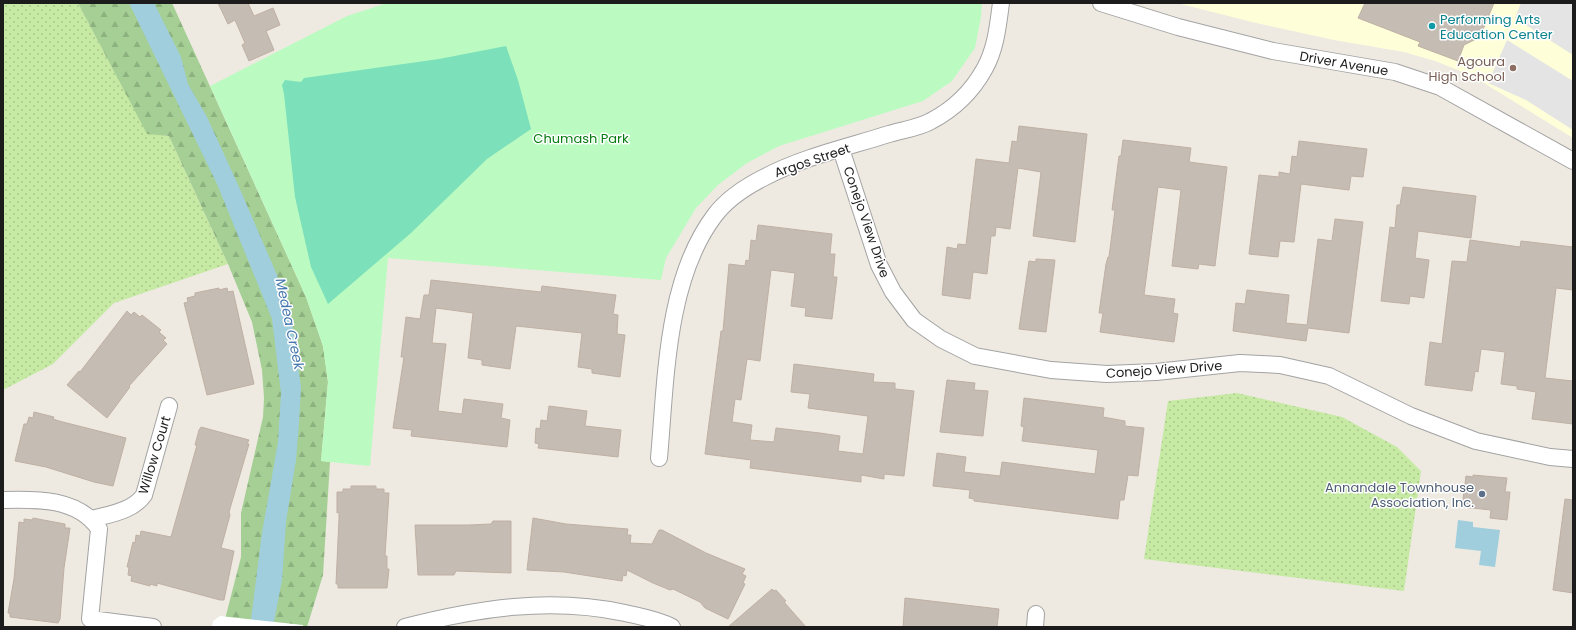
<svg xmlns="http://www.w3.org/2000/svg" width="1576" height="630" font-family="Poppins,sans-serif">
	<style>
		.education { fill: #feffd9 }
		.grass { fill: url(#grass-dots) }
		.forest { fill: url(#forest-firs) }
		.park { fill: #bbfbc1 }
		.pitch { fill: #7ce0bb }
		.parking { fill: #e4e4e4 }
		.water { fill: #a0cedd }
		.pier { fill: #fff }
		.building { fill: #c5bcb4; stroke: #c0b0a3 }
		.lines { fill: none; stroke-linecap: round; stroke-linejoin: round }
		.minor-casing { stroke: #a3a3a3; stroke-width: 18 }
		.minor { stroke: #fff; stroke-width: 16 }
		.culture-dot { fill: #0f9aa8; stroke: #fff; stroke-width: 1.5 }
		.education-dot { fill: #8d6e63; stroke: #fff; stroke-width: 1.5 }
		.service-dot { fill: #5c6f8a; stroke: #fff; stroke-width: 1.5 }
		.labels { text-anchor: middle; stroke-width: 3; stroke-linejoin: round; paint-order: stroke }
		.culture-label { font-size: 13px; fill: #0d838f; stroke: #fff; text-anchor: start }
		.education-label { font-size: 13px; fill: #785e54; stroke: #fff; text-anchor: end }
		.street-label { font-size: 13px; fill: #1c1c1c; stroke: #fff }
		.park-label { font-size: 13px; fill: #087c13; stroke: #fff }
		.service-label { font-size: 13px; fill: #4e5e75; stroke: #fff; text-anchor: end }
		.water-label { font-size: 14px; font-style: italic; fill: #4678ae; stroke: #fff }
	</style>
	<defs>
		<pattern id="grass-dots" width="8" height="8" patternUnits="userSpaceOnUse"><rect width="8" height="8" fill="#c6eaa4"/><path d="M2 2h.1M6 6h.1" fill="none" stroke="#aac88d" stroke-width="1.8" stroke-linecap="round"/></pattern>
		<pattern id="forest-firs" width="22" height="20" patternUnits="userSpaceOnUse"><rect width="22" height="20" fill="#a5cf94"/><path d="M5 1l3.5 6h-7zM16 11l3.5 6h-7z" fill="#8db17f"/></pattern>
	</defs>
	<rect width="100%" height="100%" fill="#eeeae1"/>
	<!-- education -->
	<path class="education" d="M1177,3H1573V138L1471,75L1435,61L1404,52L1334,40L1252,22Z"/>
	<!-- grass -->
	<path class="grass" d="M3,3H78L147,133L169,136L228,264L114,303L53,364L3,390Z
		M1237,393L1342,417L1397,447L1421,471L1404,591L1144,559L1168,401Z"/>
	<!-- forest -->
	<path class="forest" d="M78,3H172L306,297L323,346L328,382L321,461L330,462L323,575L307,627H223L241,557V513L263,417L264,398L262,370L252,322L228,264L169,136L147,134Z"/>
	<!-- park -->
	<path class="park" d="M387,3H982L981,17L975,48L952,81L923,101L779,146L747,163L718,185L696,208L666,258L661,280L388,258L370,466L321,461L328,382L323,346L306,297L210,86L347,16Z"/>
	<!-- pitch -->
	<path class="pitch" d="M506,46L518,80L531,129L487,159L411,233L328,304L311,267L295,197L284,94L282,85L285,80L301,82L304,78L439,59Z"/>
	<!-- parking -->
	<path class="parking" d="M1521,3H1573V55L1515,18Z
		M1507,40L1573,81V130L1526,100L1488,83Z"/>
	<!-- water -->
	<path class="water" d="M129,3H154L181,57L188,84L207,117L239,187L277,275L291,317L301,387L299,423L296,460L286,522L282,580L273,627H250L262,533L278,442L281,393L272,319L217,184Z
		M1458,520L1473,522V527L1500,530L1495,567L1479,565L1481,551L1455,548Z"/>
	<!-- pier -->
	<path class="pier" d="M220,616L303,625V627H212L213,621Z"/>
	<!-- building -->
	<path class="building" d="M218,3H248L254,16L273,8L280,25L266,31L274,50L249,61L242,45L245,43L235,20L228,24Z
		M1365,3H1494L1480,37L1464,45L1458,61L1418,46L1420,42L1358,18Z
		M1019,126L1087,134L1075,242L1033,236L1041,172L1018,168L1010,229L996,227L995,236H991L987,274L973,272L970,299L942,295L947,247L957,249L958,244L966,245L976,159L1009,163L1012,141L1017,142Z
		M1123,140L1191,148L1189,162L1227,167L1215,266L1199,264L1198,269L1172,266L1181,190L1158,187L1144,295L1175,299L1173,313L1178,314L1174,342L1100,332L1103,313H1099L1106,264L1108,257H1109L1115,210H1112L1119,156H1121Z
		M1299,141L1367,149L1363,177L1351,176L1349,190L1301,184L1294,242L1280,241L1278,257L1249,254L1259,175L1279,177V172L1290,174L1292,156L1297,157Z
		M1403,187L1476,196L1471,238L1418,231L1415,258L1429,260L1424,298L1410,296L1409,304L1381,301L1390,227L1395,228L1397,205H1400Z
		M1335,219L1363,222L1349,333L1308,328L1306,341L1233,331L1236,303L1245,304L1247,290L1289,295L1286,323L1307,325L1318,239L1332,241Z
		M758,225L832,234L830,254H835L833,277H837L832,319L805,316L806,308L791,306L795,273L771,270L760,361L747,359L741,400L735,399L732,422L752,425L750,440L774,442L776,428L820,433L840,436L838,451L863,454L868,416L808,408L810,394L791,392L794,364L874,374L873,382L895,383V389L914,391L904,476L884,474V479L861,475V482L750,468L751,460L705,454L721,331H723L729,264L745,266L746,260L749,261L751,240L756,241Z
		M1470,240L1520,247L1521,241L1573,247V290L1556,288L1545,378L1573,381V424L1532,419L1536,392L1517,389V386L1501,384L1505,352L1481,349L1478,372L1475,371L1472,391L1425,385L1430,342L1442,344L1452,261L1467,262Z
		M1036,259L1055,260L1046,332L1019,329L1029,261L1036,262Z
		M431,280L541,292L542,286L616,295L613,314L618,315L617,334L625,335L620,377L592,373V369L578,367L582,333L516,326L510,369L482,365V360L468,358L473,313L436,308L432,343L446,344L438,411L462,414L464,399L503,404L501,418L510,420L507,447L411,436L412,430L393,428L404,357H401L406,317L420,319L424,295H429Z
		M219,288V290L227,288L228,292L233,291L254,384L207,395L184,303L188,302L187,298L195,296V293Z
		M127,311L131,315L134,312L140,317L142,315L161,330L159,332L166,338L163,340L167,344L129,386L130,387L107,418L67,385L79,371L80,372Z
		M947,380L975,383L974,390L988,391L983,436L940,432Z
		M1024,398L1104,408L1103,417L1125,421V426L1144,428L1138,476L1128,475L1124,500H1120L1118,519L974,501V499L969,498L970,490L933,486L937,453L966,457L964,472L1000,476L1002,462L1095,474L1098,450L1022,441L1024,427L1021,426Z
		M549,406L587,411L585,426L621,430L618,457L538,448L539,444L535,443L536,428L540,429L541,420L547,421Z
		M34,412L54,417L53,419L59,421L126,438L113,486L94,482L46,467L15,461L24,424H27L29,417L33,418Z
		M201,427L249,440L247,444H249L229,512L230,515L221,548L234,551L224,600H220L157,583V586L150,584V586L131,581L132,576L128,575L129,567H127L133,542L135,543L136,535L140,536L141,531L171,537L197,445H195L199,430Z
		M1473,475L1507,478L1505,492H1510L1507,520L1490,518L1491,510L1462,507L1466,476L1473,477Z
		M351,486H376V489H384V493H389L385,556H387V569H389L387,588H338V584H336L339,519V512L337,513V492H343V489H351Z
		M1565,499L1573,500V593L1553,590Z
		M33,518L65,524V528H70L64,568L60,619L58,623L10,617V613H8L14,579L19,522L24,523V519L32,520Z
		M533,518L566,524L628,529L627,535H631L630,543L652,544L659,530H662L706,553L745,569L742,574L746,576L743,583L745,584L728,619L705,608L700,602L673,589L670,590L653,583L627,570L626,576L623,575L622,581L564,572L527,570Z
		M493,521H511V573L456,571L454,575H418L415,525H469L491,524Z
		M772,589L774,591L776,590L786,601L784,602L806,627H728Z
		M905,598L999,609L997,627H903Z"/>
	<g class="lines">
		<defs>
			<path id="minor" d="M1101,3L1178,27L1273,51L1395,72L1440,87L1573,161
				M841,149L879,265L893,292L914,320L941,339L975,356L1051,370L1107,374L1156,372L1240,363L1280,365L1329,376L1411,416L1476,441L1550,457L1573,459
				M659,458C666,380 666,279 715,215C727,199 747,186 765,177C803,157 848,147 889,134C902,130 919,128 931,121C954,109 973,90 985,68C996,48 998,25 1001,3
				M3,500C37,499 78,498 99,529L90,619L153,627
				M92,519C110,514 133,511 144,495L169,406
				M405,627C478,608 550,597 625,613C642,617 657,619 672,627
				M1035,627L1036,614"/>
		</defs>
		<!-- minor casing -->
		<use href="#minor" class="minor-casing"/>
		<!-- minor -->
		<use href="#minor" class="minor"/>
	</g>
	<!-- markers -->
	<circle class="culture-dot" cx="1432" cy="26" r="4"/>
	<circle class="education-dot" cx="1513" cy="68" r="4"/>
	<circle class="service-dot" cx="1482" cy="494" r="4"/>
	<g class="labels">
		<!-- culture labels -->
		<g class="culture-label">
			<text x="1440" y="24">Performing Arts<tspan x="1440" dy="15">Education Center</tspan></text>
		</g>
		<!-- education labels -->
		<g class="education-label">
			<text x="1505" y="66">Agoura<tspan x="1505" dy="15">High School</tspan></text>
		</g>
		<!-- street labels -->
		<g class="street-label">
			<text transform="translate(1344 63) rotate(10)" y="5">Driver Avenue</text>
			<text transform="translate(812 160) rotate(-19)" y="5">Argos Street</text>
			<text transform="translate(867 222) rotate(71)" y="5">Conejo View Drive</text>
			<text transform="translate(1164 369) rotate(-4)" y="5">Conejo View Drive</text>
			<text transform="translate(154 455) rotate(-73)" y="5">Willow Court</text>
		</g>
		<!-- park labels -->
		<g class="park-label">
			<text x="581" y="143">Chumash Park</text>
		</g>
		<!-- service labels -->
		<g class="service-label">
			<text x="1474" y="492">Annandale Townhouse<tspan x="1474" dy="15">Association, Inc.</tspan></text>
		</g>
		<!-- water labels -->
		<g class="water-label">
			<text transform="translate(290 324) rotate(78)" y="5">Medea Creek</text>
		</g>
	</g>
	<!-- border -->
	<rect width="1576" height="630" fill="none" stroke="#1c1c1c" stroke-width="8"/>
</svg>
